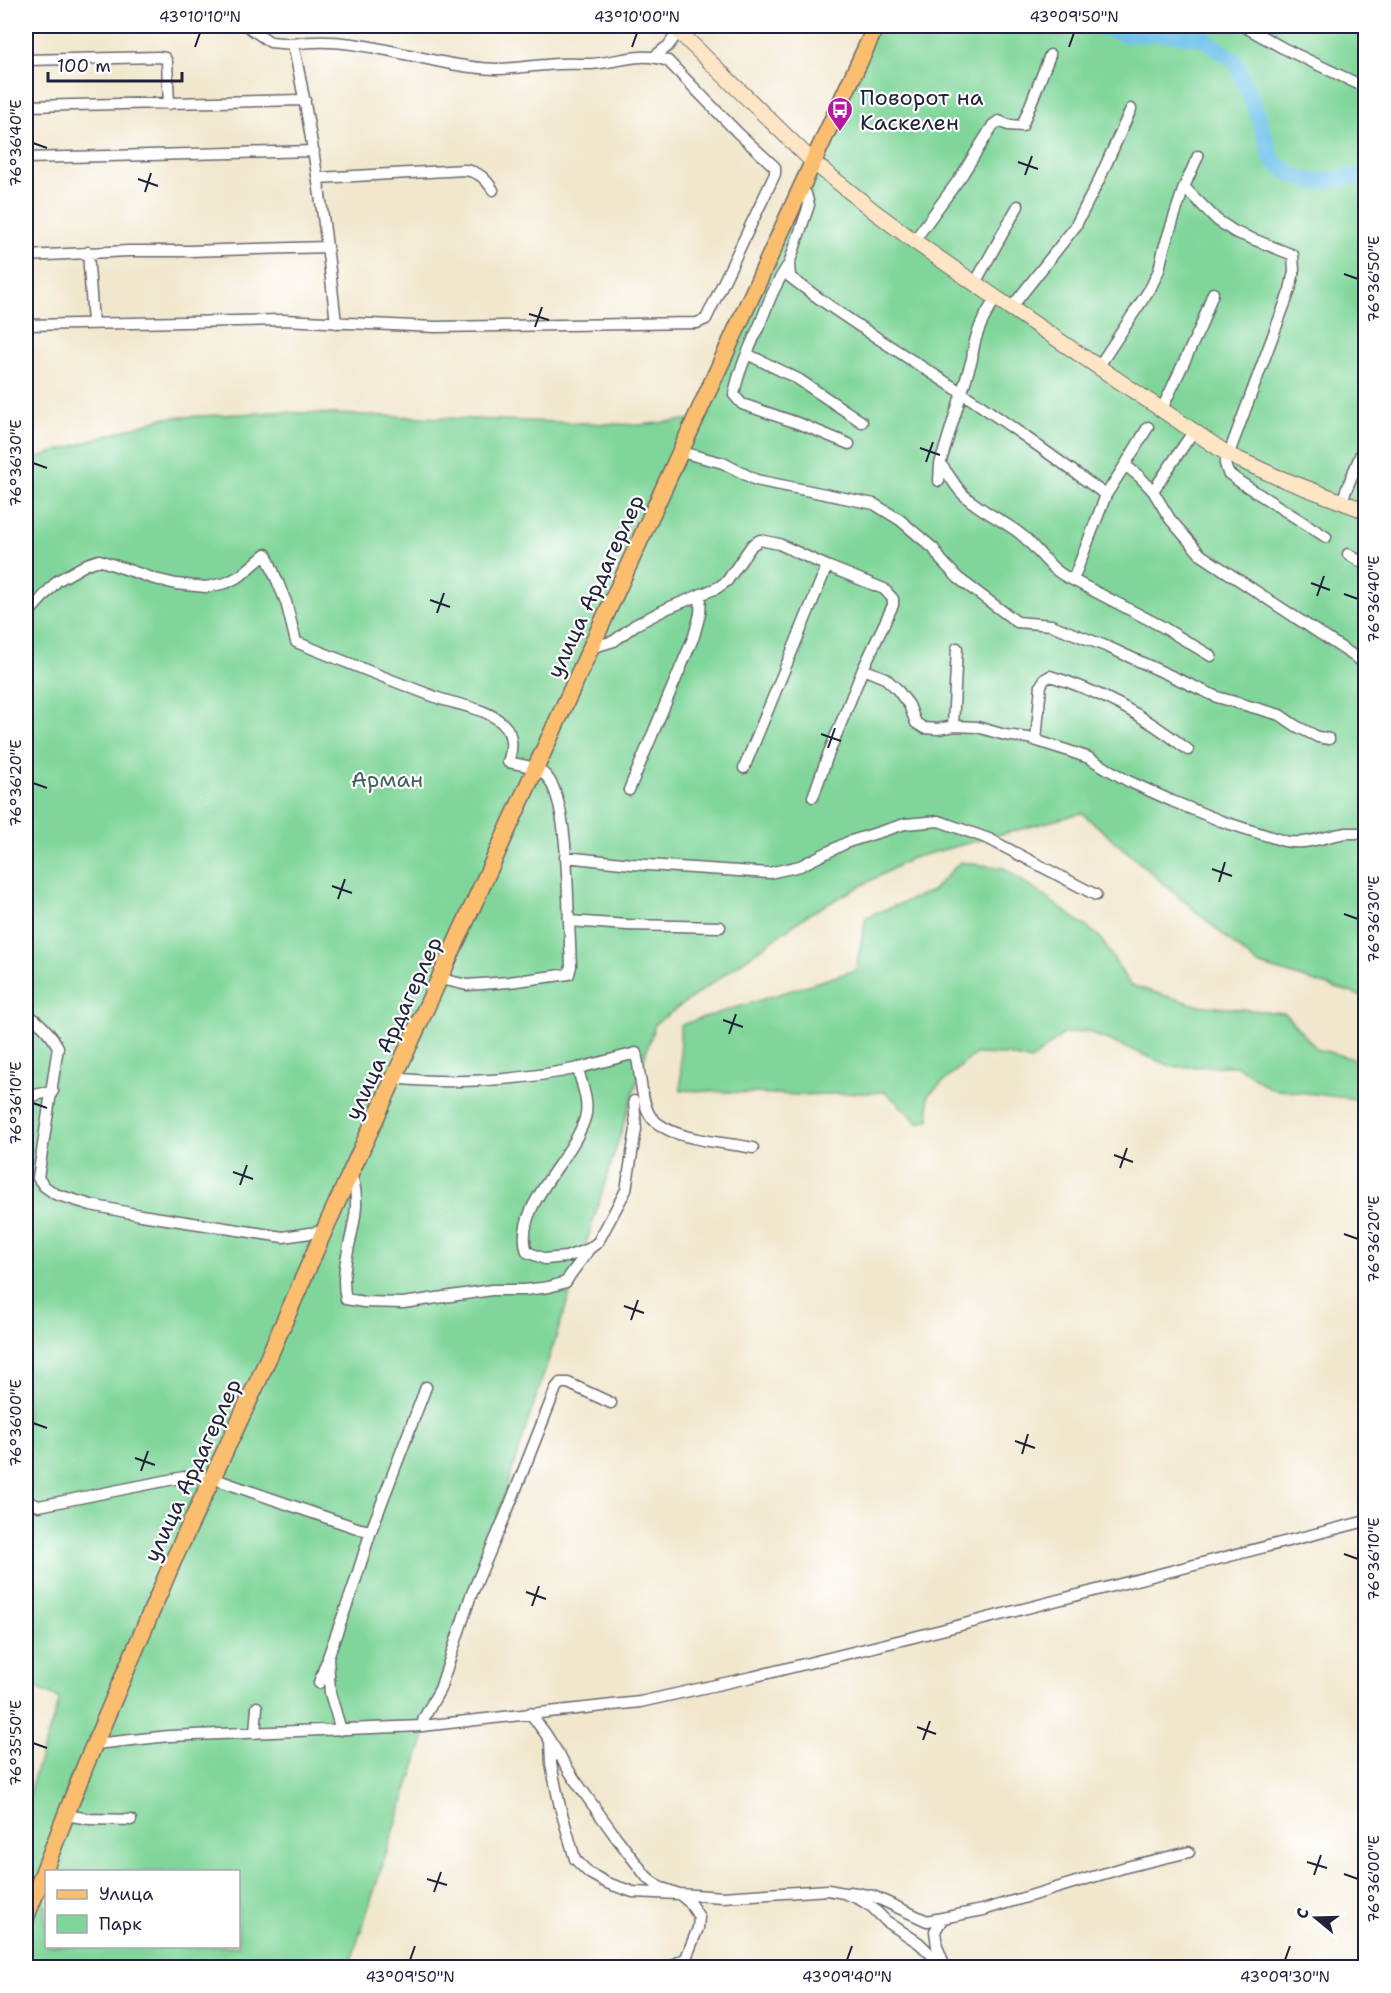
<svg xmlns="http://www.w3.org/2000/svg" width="1391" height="1993" font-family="'Shantell Sans',sans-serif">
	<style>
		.green { fill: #80d69a; stroke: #517c6a; stroke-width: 1.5; fill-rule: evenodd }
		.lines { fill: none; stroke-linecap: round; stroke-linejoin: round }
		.river { stroke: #6fc2eb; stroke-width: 16 }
		.street-casing { stroke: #6a676e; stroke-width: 13 }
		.secondary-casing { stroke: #6a676e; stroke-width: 17 }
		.primary-casing { stroke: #6a676e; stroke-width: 19 }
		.street { stroke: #fff; stroke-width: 10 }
		.secondary { stroke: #fde5c5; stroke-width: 15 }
		.primary { stroke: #fabe6e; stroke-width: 16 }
		.ticks { fill: none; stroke: #22223b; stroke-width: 2 }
		.labels { text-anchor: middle; stroke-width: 4.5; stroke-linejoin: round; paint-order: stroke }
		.poi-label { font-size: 22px; fill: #22223b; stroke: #fff; text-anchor: start }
		.street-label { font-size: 22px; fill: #22223b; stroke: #fff }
		.park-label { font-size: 22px; fill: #43615c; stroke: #fff }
		.neatline { fill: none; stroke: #22223b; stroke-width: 2 }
		.ticks-label { font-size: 15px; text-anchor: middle; fill: #22223b }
	</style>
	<rect width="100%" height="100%" fill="#fff"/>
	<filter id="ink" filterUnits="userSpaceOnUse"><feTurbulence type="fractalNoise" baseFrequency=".0167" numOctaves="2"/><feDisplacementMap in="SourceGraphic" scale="12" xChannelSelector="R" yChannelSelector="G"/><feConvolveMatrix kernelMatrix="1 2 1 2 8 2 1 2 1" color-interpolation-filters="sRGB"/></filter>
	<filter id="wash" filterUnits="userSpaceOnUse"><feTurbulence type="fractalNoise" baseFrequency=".008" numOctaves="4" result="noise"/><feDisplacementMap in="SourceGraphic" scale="24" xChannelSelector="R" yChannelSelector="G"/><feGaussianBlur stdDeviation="1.35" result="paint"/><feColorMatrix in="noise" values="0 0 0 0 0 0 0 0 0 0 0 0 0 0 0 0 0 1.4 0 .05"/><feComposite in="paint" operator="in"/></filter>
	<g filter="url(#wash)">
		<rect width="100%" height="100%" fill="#f1e7cd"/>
		<!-- green -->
		<path class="green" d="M876,26H1365V997L1257,964L1082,813L912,858L809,914L655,1024L573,1285L349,1967H26V1801L60,1699L26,1683V461L163,418L278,412L639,425L696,419ZM46,1872H238V1946H46Z
			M960,862L1004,868L1048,899L1099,936L1130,985L1196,1005L1284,1013L1317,1049L1365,1062V1100L1271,1089L1237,1066L1173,1067L1086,1031L1063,1034L1031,1061L1008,1055L975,1054L928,1095L929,1120L918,1123L886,1092L800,1095L681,1090L680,1025L856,970L866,917L932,891Z"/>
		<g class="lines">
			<!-- river -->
			<path class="river" d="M1097,26L1126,35L1162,33L1203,38L1236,62L1258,115L1272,159L1292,175L1314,182L1366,175"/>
		</g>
	</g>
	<g filter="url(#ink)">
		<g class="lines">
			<defs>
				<path id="street" d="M247,26L270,42L293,44
					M1243,26L1283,48L1358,84L1366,85
					M655,56L668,46L679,31
					M26,60L159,57L165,58L167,62L169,104
					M26,106L305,100
					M26,158L314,151
					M318,178L465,170C479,172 485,178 493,190
					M1184,187L1198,156
					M801,188L806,194L809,205L789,264L790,277C842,317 898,351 953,387C1005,421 1055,458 1106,495L1073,580L1161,626L1211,656
					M914,241L962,175L993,125L999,121L1008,125L1022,126L1050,55
					M88,252L93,323
					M26,256L129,251H189L328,247
					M789,264C776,282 768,303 760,324C750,347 738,371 734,395L742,404L803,425L849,444
					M975,283L1018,206
					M996,298C983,318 974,335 972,359L940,464C950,474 955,488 966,497C983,513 1006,521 1024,537C1040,552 1052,572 1073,580
					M1011,308L1075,227L1099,180L1131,109
					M26,325L283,320L435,327L697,323L706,319L775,174V167L738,133L668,61C639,51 620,62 591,64C576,64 561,63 546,65C529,66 512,69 496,69C427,67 362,33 293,44C313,136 326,229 336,323
					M747,354L798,379L862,422
					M1099,366L1151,287L1159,270L1164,248L1184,187L1217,220L1235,232L1293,255L1294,271L1290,290L1225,464L1228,473L1240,482L1326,537
					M1162,409L1201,326L1213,293
					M1193,432L1153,491L1170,519L1201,555L1366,664
					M681,452L723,463L756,480L874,504L900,520L934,549L941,560L958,578L1017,622L1051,625L1108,647L1217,697L1280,715L1296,726L1318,737L1329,739
					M1125,465L1148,427
					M1354,470L1366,474
					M939,481L940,464
					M1106,495L1125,465L1140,477L1153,491
					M1341,503L1366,441
					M1348,554L1366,565
					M827,566L884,589L893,599V605L863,669
					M26,616L57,581L87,564L99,560L155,579L176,584L206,587L226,583L240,576L266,554L286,602L296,642C343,661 390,680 438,698C458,705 486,708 502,723C514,734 513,748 508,762C521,765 538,766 547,777C568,801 567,887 569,921L628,925L720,927
					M591,648L614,641L635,625L668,608L717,588L727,581L752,545L760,540L779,544L827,566L744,768
					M953,726L957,648
					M1036,740L1041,685L1045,679L1050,676C1100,691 1148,718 1188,750
					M629,790L694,636L700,614L701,594
					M813,797L828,755L863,669L885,678L896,688L909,705L916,723L924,728L938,729L955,726L977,727L1005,735L1028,738L1066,750L1089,758L1128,781L1172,801L1221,821L1284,841C1305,846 1326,836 1346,833C1353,833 1359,833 1366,833
					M565,857L632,864L769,873L800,866L848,842L905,824L939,821L989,839L1096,895
					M441,979L467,985L509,982L569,974L571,966L569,921
					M26,1013C40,1023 50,1032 58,1047L38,1178L44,1186L55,1194L91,1205L141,1215L283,1237L324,1231
					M578,1068C581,1084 590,1102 585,1118C573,1160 512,1207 527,1252L545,1259L566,1257L589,1249L598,1242L626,1190L636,1129L634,1101
					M395,1078C452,1085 523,1080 579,1068C598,1063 617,1058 636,1053C640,1069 641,1104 651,1117C671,1141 724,1142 753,1148
					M26,1097L53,1091
					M351,1174C368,1217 336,1256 346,1299L364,1302L403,1303L492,1290H525L549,1287L566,1282C573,1269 582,1261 589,1249
					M26,1501L39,1506L184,1477L212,1478L313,1513L360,1529L371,1531L426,1387
					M319,1683L326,1663
					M530,1713L545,1733L575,1780L613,1833L646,1876L659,1887L679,1894L723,1897L828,1890L844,1893L859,1899L872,1907L886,1921L919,1943L945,1968
					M422,1726L424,1718L440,1689L470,1598L506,1514L556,1388L560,1383H568L611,1403
					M341,1730L330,1693L328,1657L353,1588L371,1531
					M255,1733L257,1707
					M550,1741L551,1764L560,1807L575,1859L589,1873L607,1883L633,1892L679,1894L690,1903L699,1917L698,1928L686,1958L668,1968
					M95,1744L169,1736L422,1726L640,1702L752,1677L910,1638L1366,1521
					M65,1815L90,1819L131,1820
					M850,1892L873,1896L927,1921L983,1910L1126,1867L1189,1852
					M943,1918L935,1931L937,1946L945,1967"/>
				<path id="secondary" d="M673,26L813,162L875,212L914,241L996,298L1229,455L1277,477L1366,511"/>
				<path id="primary" d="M26,1917L85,1766L173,1561L259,1379L324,1231L801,188L876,26"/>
			</defs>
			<!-- street casing -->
			<use href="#street" class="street-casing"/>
			<!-- secondary casing -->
			<use href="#secondary" class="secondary-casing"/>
			<!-- primary casing -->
			<use href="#primary" class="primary-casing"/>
			<!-- street -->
			<use href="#street" class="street"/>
			<!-- secondary -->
			<use href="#secondary" class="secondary"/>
			<!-- primary -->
			<use href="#primary" class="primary"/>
		</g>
	</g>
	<!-- ticks -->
	<path class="ticks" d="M195,47L200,33M632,47L637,33M1069,47L1074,33M33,143L47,148M1018,162L1038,169M1025,175L1032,156M138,179L158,186M145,192L151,173M1344,274L1358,279M529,314L549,320M535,327L542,307M920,448L940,455M926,462L933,442M33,463L47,468M1311,583L1330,590M1344,594L1358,599M1317,596L1324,576M430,600L450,607M437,613L444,593M821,734L841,741M828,748L835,728M33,783L47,788M1212,869L1232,876M1219,882L1225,862M332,886L352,893M338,899L345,879M1344,914L1358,919M723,1020L743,1027M729,1034L736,1014M33,1103L47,1108M1114,1155L1133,1162M1120,1168L1127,1148M233,1172L253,1179M240,1185L247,1165M1344,1234L1358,1239M624,1306L644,1313M631,1320L638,1300M33,1423L47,1428M1015,1441L1035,1448M1022,1454L1028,1434M135,1458L155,1465M141,1471L148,1451M1344,1554L1358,1559M526,1592L546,1599M532,1606L539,1586M917,1727L936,1734M923,1740L930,1721M33,1743L47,1748M1307,1862L1327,1868M1344,1874L1358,1879M1314,1875L1321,1855M427,1879L447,1885M434,1892L441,1872M410,1960L415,1946M847,1960L852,1946M1285,1960L1290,1946"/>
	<!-- icons -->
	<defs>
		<symbol id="bus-pin" viewBox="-11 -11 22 30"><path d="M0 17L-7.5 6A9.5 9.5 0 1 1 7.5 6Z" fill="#b5179e" stroke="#fff"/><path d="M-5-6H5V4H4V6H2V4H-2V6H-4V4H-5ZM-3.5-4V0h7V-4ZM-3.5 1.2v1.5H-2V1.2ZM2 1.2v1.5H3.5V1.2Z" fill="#fff"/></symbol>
	</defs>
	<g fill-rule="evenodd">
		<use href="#bus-pin" x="825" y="95" width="30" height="40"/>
	</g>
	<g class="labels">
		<!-- poi labels -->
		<g class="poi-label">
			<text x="860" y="105">Поворот на<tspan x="860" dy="25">Каскелен</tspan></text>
		</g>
		<!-- street labels -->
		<g class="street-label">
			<text transform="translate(595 586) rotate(-65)" y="8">улица Ардагерлер</text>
			<text transform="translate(393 1028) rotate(-65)" y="8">улица Ардагерлер</text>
			<text transform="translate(192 1470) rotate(-65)" y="8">улица Ардагерлер</text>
		</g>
		<!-- park labels -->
		<g class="park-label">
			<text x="387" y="787">Арман</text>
		</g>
	</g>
	<!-- margin -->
	<rect width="1391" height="1993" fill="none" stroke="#fff" stroke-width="66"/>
	<!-- legend -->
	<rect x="45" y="1870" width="195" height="78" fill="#ffffff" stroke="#a7a7b1" stroke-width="1.5"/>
	<rect x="57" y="1890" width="30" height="9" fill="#fabe6e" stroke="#a7a7b1" stroke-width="1.5"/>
	<text x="99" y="1900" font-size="18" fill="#22223b">Улица</text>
	<rect x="57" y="1915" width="30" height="18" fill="#80d69a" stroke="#a7a7b1" stroke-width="1.5"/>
	<text x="99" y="1930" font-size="18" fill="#22223b">Парк</text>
	<!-- north arrow -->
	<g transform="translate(1316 1918) rotate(289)" stroke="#ffffff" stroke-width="4.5" paint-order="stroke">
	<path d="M0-4.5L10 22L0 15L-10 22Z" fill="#22223b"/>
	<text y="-9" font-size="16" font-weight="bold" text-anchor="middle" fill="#22223b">С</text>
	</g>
	<!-- scale -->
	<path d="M48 72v9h134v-9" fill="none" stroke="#22223b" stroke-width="3"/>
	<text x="57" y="72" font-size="18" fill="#22223b" stroke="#ffffff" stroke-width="4.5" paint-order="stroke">100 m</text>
	<rect x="33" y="33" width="1325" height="1927" class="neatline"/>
	<g class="ticks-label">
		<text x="200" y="22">43°10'10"N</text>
		<text x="637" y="22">43°10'00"N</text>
		<text x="1074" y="22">43°09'50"N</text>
		<text transform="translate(16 143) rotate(-90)" y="5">76°36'40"E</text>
		<text transform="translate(1374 279) rotate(-90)" y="5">76°36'50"E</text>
		<text transform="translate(16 463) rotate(-90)" y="5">76°36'30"E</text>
		<text transform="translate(1374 599) rotate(-90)" y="5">76°36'40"E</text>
		<text transform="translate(16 783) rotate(-90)" y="5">76°36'20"E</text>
		<text transform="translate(1374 919) rotate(-90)" y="5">76°36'30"E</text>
		<text transform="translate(16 1103) rotate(-90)" y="5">76°36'10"E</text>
		<text transform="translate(1374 1239) rotate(-90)" y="5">76°36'20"E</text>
		<text transform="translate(16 1423) rotate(-90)" y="5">76°36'00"E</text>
		<text transform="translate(1374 1559) rotate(-90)" y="5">76°36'10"E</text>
		<text transform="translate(16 1743) rotate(-90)" y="5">76°35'50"E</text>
		<text transform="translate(1374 1879) rotate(-90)" y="5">76°36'00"E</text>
		<text x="410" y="1982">43°09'50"N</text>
		<text x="847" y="1982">43°09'40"N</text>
		<text x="1285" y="1982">43°09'30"N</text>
	</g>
</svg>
